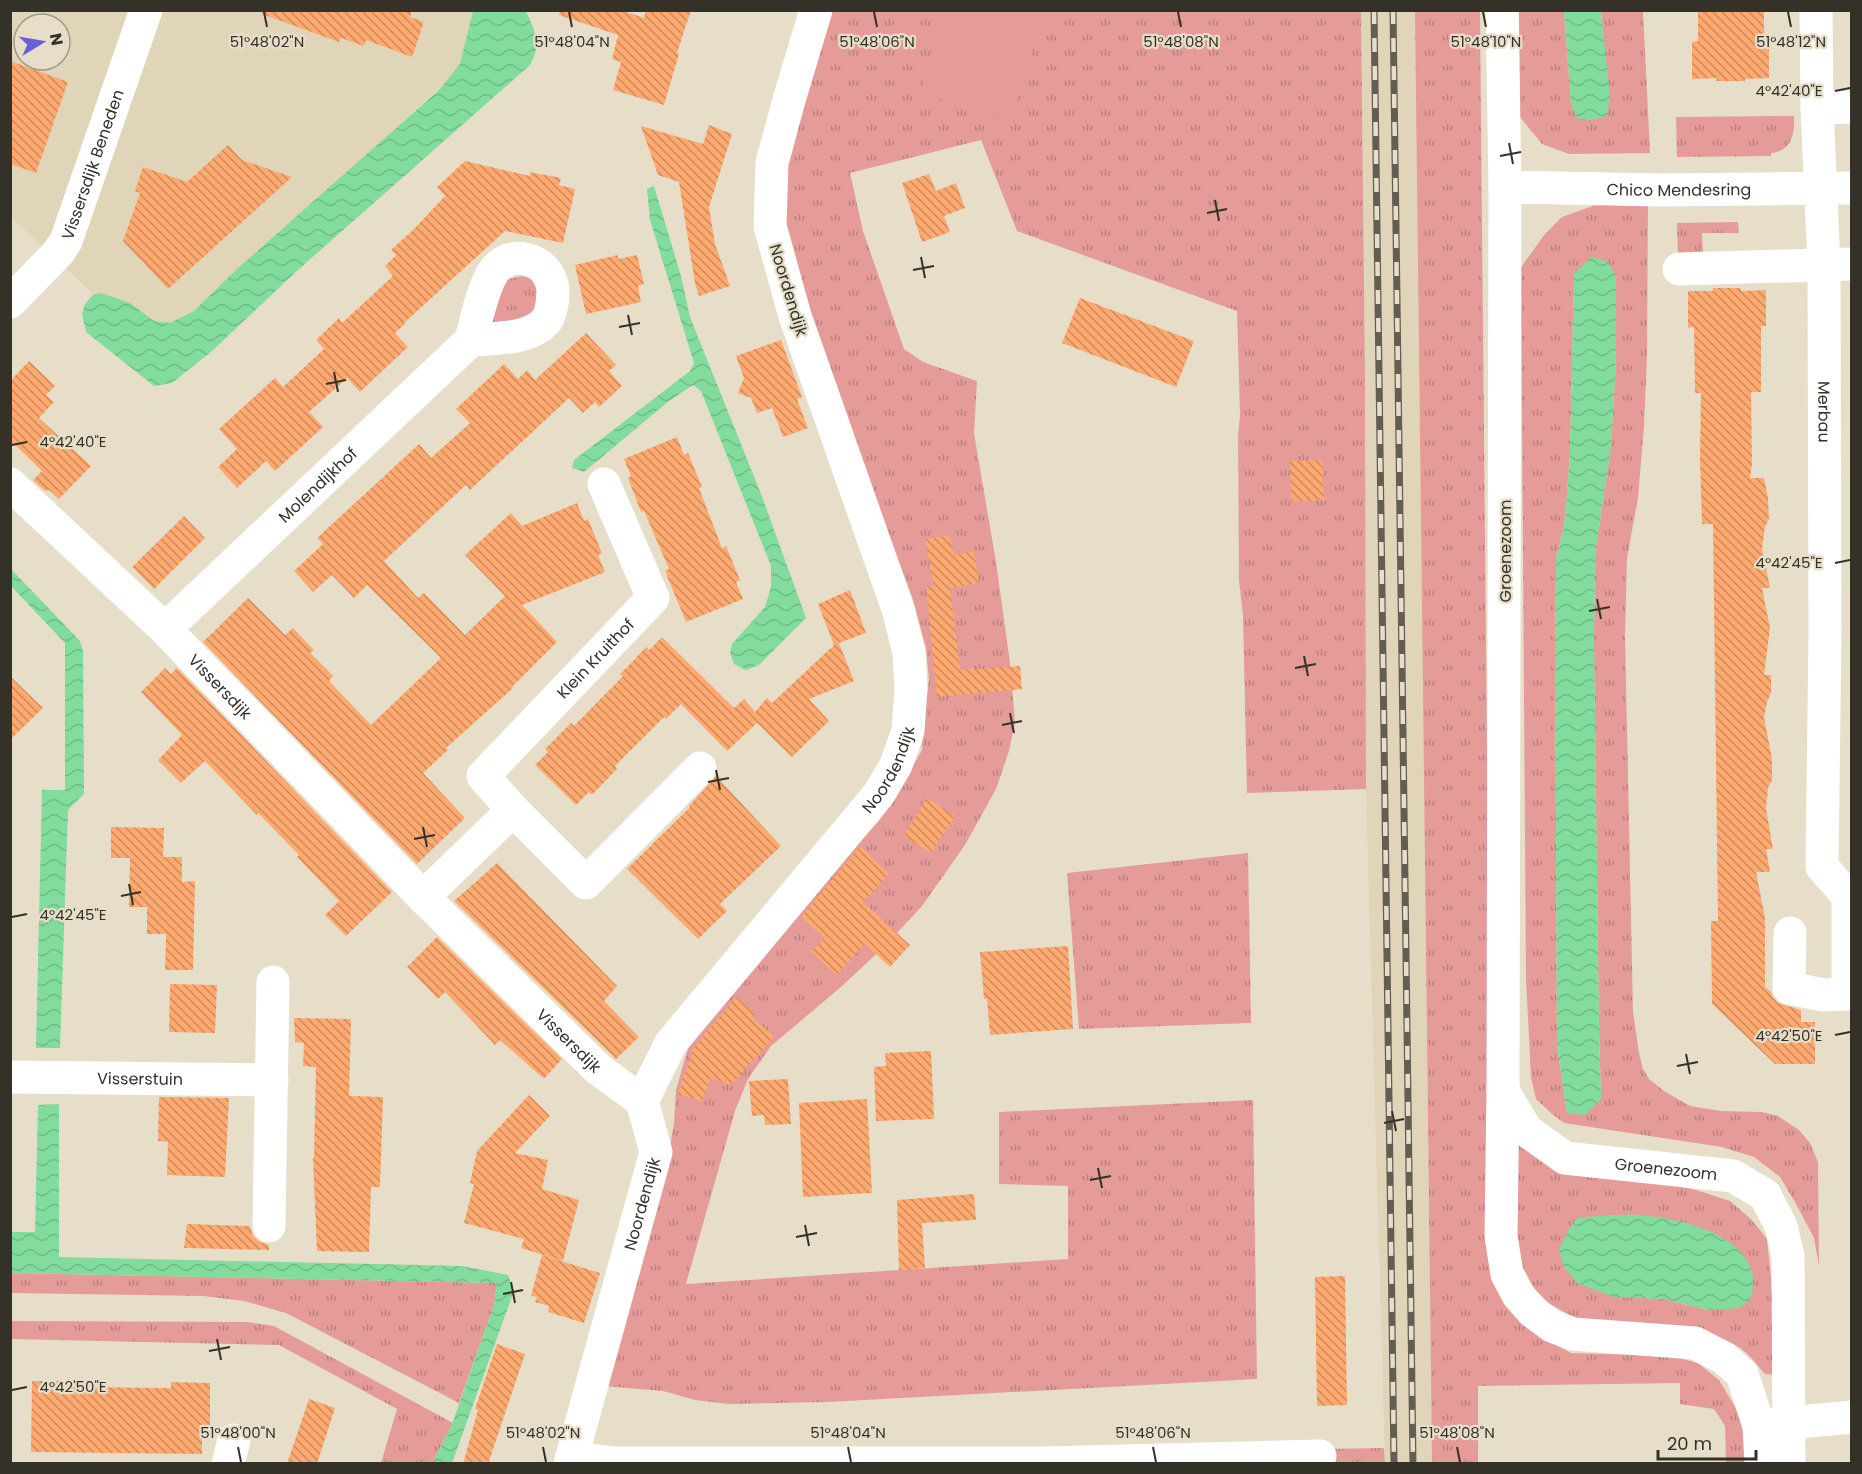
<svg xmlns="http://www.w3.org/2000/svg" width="1862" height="1474" font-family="Poppins,sans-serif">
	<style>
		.built { fill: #e0d4b9; fill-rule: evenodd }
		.grass { fill: url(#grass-tufts); fill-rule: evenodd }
		.green { fill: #e59c99 }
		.water { fill: url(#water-waves) }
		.building { fill: url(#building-back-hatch) }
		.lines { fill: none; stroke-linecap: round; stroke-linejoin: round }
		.minor { stroke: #fff; stroke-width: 33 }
		.rail-casing { stroke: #635e53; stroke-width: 7 }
		.rail { stroke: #e7deca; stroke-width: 4.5; stroke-dasharray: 14; stroke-linecap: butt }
		.ticks { fill: none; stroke: #343129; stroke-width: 2 }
		.labels { text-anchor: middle; stroke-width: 4.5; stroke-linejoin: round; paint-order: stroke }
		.street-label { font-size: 16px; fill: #343129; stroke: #e7deca }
		.ticks-label { font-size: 15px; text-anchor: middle; fill: #343129; stroke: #e7deca; stroke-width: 4.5; stroke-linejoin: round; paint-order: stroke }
	</style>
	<defs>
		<pattern id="grass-tufts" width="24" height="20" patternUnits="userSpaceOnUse" patternTransform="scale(1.5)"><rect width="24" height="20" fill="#e59c99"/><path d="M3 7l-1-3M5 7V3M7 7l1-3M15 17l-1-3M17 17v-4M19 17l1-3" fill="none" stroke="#ba807d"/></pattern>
		<pattern id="water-waves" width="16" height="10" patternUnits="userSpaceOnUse" patternTransform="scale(1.5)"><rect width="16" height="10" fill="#81dc9d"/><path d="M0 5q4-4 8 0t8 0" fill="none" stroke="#70bd87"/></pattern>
		<pattern id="building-back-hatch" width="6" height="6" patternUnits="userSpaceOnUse" patternTransform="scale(1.5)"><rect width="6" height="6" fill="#fea96f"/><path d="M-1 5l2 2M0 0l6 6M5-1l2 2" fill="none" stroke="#ce8a5b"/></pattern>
	</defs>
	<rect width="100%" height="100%" fill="#e7deca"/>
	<!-- built -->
	<path class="built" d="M10,11H482L466,63L154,351L11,217ZM24,24H60V60H24Z
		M1361,11H1415L1432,1463H1385L1366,789L1365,374Z"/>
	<!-- grass -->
	<path class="grass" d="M827,11H1361L1365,374L1366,789L1247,793L1243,616L1239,580L1238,436L1240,415L1237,311L1017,231L981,140L850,173L863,231L904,349L923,362L977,381L974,433L996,562L1010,663L1015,722L1009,751L996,789L965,845L922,906L887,944L841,987L771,1046L748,1079L735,1111L686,1284L1068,1259V1186L999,1184V1112L1253,1100L1257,1379L827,1402L729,1404L695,1400L663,1391L603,1386L670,1148L674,1123L676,1090L695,1024L792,910L878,822L894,799L922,750L924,712L929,680L926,648L912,597L799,296L776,208Z
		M1415,11H1480L1491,1171L1540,1336L1571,1353L1671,1356L1698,1363L1719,1380L1740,1415L1750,1463H1726L1725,1426L1714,1409L1680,1404V1383L1478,1386V1463H1432Z
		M1519,11H1564L1571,104L1604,48L1601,11H1643L1650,153L1569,154L1542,144L1520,117Z
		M1794,116C1795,133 1792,151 1771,153V156L1677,157L1676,117Z
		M1648,202L1647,356L1644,426L1638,498L1627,558L1625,636L1633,1011L1639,1053L1643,1069L1649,1079L1664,1091L1690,1106L1721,1111L1762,1112L1778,1116L1799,1130L1810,1143L1818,1162L1819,1266L1814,1238L1795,1202L1780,1177L1754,1157L1722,1147L1564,1123L1552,1114L1536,1099L1531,1077L1526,979L1521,267L1545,234L1562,217L1598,204ZM1574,274L1616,276V359L1611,446L1595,554L1594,644L1599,1030L1601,1099L1567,1113L1557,1045L1555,641L1556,560L1565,520L1570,452Z
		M1738,222L1739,233H1702L1703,259H1678L1677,223Z
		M522,276L530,278L539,286L536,311L524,318L489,326L501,288L508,279Z
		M1248,853L1251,1023L1079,1029L1067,873Z
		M1513,1134L1638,1176L1696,1190L1730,1201L1751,1219L1767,1239L1771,1277L1776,1375L1765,1374C1751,1357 1743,1346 1721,1339L1591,1324L1571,1316L1550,1304L1535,1290L1520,1262L1514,1218ZM1614,1297L1750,1300L1708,1310L1664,1299Z
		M11,1273L497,1283L494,1305L459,1403L286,1313L244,1301L203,1296L11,1293Z
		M11,1321L247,1322L274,1326L453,1423L432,1463H381L397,1409L279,1345L11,1339Z
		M1384,1448L1385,1463H1323V1449Z"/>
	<!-- green -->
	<path class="green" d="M945,11H1044L1012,120L920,93Z"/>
	<!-- water -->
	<path class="water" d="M473,11H526C535,32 542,43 530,65L299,269L212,351L172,383L154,386L86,332L82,314L85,304L93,295L101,293L130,303L154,321L170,323L194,311L237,269L439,90L460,64Z
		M1564,11H1601L1610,96L1607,116L1590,120L1576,118L1571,104Z
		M654,186L681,276L690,317L761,494L806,618L759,665L746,670L734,664L730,653L732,644L765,607L771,587V566L701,391L693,385L669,401L584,472L572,468L574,460L690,371L694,363L650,220L647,189Z
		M1591,257L1607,261L1616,276V359L1611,446L1595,554L1594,644L1599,1030L1601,1099L1585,1115L1567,1113L1557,1045L1555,641L1556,560L1565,520L1570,452L1574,274Z
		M10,568L80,641L83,651L84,794L68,810L60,1048H36L42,790H65V643L11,586Z
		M59,1104V1257L462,1266L508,1275L514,1291L452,1463H432L451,1427L494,1305L497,1283L11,1273V1232H35L38,1105Z
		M1610,1215C1623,1215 1635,1214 1648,1216C1684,1219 1758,1238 1753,1287C1753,1291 1751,1296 1750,1300L1739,1308L1708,1310L1664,1299L1614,1297L1577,1283L1564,1267L1559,1250L1570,1227L1578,1218Z"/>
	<!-- building -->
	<path class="building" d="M262,10H412L410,17L424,22L412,57L366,40L364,46L341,38L339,42L262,14Z
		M560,10H621L644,18L646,10H691L677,53L679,54L664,105L613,90L621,62L612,59L618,35L559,15Z
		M1698,10H1764V41H1769V78L1745,79V81H1716L1717,78L1692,79V42L1698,41Z
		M10,61L68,82L36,173L10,164Z
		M709,125L732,134L709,207L715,244L730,286L699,296L695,283L679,182L658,175L641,126L703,144Z
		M228,145L242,160L292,177L168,289L123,241L140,193L135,191L143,167L187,182Z
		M465,161L530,176V172L561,178L559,185L575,189L563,243L505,231L404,323L405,324L395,333L408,347L360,392L347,378L309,412L323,427L275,471L266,461L237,488L218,467L237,449L219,429L275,378L283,387L324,349L316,340L339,318L342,323L393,276L385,266L396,255L391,250L414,229L445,196L437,187Z
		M929,174L936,191L956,183L965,208L944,216L950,232L922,242L902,183Z
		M618,255V259L637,255L644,284L638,286L641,302L586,314L575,265Z
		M1713,288H1741V291L1766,290V326H1761V392H1751L1752,465L1750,478H1764L1768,498L1769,519L1765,527L1762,548L1770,588H1762L1770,628L1764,675H1771V693L1767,702L1764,717L1772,759V780L1768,788L1766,809L1773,849H1766L1770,872H1756L1765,918V987L1771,992L1772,996L1778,1003L1801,1010V1022H1815V1064H1775L1712,1004L1711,921H1718L1713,524H1702L1700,459L1701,393H1695L1694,327L1688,328V291H1713Z
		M1080,298L1194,341L1176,387L1062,343Z
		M586,333L616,365L609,371L622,386L599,407L595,402L583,413L569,398L470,490L466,485L384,561L418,598L424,593L465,635L505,596L465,555L511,513L522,526L577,503L584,521L588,519L602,553L598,555L605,572L522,605L557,642L512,687L513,688L446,748L448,750L423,773L465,818L417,864L203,642L248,598L285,635L293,628L314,650L310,653L333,676L329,681L371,725L441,658L367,585L354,598L332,575L313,592L294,571L323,544L317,538L419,444L431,458L470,423L456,409L504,364L518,379L527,370L535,380Z
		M781,340L802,397L797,399L808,428L783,437L772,408L757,413L751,398L738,393L744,378L736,356Z
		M29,361L55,386L46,395L54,402L39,418L91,466L59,499L49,490L45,491L33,480L42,471L14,444L10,448V381Z
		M677,437L684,455L688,453L702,487L699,488L722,548L726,546L740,580L736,582L743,599L686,622L665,571L669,569L644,511L641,512L628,478L631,476L624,459Z
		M1322,460L1324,500L1292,501L1290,461Z
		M184,516L205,538L154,589L132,567Z
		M950,535L954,555L974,551L979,583L950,588L960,670L1020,666L1022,689L937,697L926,587L934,586L925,539Z
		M850,590L866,633L839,643L854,681L809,699L829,721L792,757L757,723L727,751L681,704L666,719L664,717L615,766L617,769L592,795L589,792L576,805L535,765L548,752L545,749L571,723L574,726L623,676L620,674L633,661L646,647L649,650L662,637L734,708L744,699L755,712L767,698L772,703L834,645L818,604Z
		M165,668L171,674L177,668L392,892L346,936L325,915L339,901L297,857L299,855L258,813L257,815L205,761L181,783L158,760L182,735L141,692Z
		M10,676L43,708L10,740Z
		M716,776L781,846L720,904L727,911L698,939L627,869L690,807L689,806Z
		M927,798L955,816L931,853L904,836Z
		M111,827L164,828L163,857H182V882L195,881L193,970H165L166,934H147V907H129L130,858H111Z
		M860,846L889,874L863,902L910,945L890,967L865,944L837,975L811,952L825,938L801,917Z
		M497,863L617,986L604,1001L639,1037L616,1059L454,901Z
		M437,937L562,1059L544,1079L500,1040L495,1045L445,992L438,999L407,967Z
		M1068,946L1073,1029L990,1035L987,999H984L980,952Z
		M170,984L217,985L215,1033L169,1032Z
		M736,997L755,1014L752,1017L774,1037L731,1085L710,1078L702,1101L678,1094L694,1047Z
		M294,1018L351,1019L349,1096L383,1097L380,1187H371L369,1252L317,1251L313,1158H314L316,1067L303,1066L304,1043L295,1042Z
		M931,1051L934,1119L876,1121L874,1067L886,1066L885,1053Z
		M788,1079L791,1124L765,1125L764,1115L752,1116L749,1081Z
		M529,1095L550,1116L515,1153L548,1160L542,1189L579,1200L563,1261L521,1248L524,1239L464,1223L474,1184L470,1183L477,1151Z
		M159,1097L229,1098L225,1177L167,1175L168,1142L158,1141Z
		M867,1099L872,1193L803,1197L799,1103Z
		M974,1194L976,1220L922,1223L925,1268L899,1270L897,1200Z
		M187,1224L250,1226L253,1236L260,1242L269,1245V1250L184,1248Z
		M542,1255L600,1273L584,1323L548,1312L549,1306L535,1302L537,1297L531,1296Z
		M1345,1276L1347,1405L1317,1406L1315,1277Z
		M497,1344L525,1354L488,1464H463L478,1410L475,1409Z
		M32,1381H63V1387L171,1388V1382L210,1383V1426H202V1454L31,1452Z
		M309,1399L335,1408L317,1464H287Z"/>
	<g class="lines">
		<!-- minor -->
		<g class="minor">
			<path d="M1502,10L1505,187L1503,1091L1501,1236L1507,1274L1518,1295L1533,1312L1552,1326L1573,1334L1695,1343L1724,1358L1742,1374L1759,1426L1761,1464"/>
			<path id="s1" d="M1816,10L1817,108L1824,265L1825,634L1822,867L1848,896L1852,895"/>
			<path d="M1817,108L1852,107"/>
			<path id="s2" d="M1505,187L1659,190L1852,188"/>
			<path d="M1679,269L1852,264"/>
			<path id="s3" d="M10,302L58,253L66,241L146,10"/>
			<path id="s4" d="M10,484L165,629L423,897L598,1069L642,1101"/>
			<path id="s5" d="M165,629L471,340C495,338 529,340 546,321C550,316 551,309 552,304C553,296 554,288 551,281C542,256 506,249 492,274C481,294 477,318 471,340"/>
			<path id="s6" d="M513,810L483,776L653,598L604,484"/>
			<path d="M423,897L513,810L586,883L700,768"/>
			<path d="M1790,933L1789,988L1823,995L1848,994V896"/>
			<path id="s7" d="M10,1077L272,1080"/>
			<path id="s8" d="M1503,1091L1527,1131L1565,1158L1733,1176L1765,1195L1781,1226L1788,1256L1789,1464"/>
			<path d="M269,1226L273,982"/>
			<path d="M1767,1425L1852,1417"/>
			<path d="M572,1458L613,1463H1043L1320,1456"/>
			<path d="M228,1464L234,1440"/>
			<path id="s9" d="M570,1464L656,1152L642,1101L671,1043L879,794L896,765L908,731L911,689L909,653L899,612L795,316L770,226L772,163L789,100L816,10"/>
		</g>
		<defs>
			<path id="rail" d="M1374,10L1394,1464
				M1393,10L1413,1464"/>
		</defs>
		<!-- rail casing -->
		<use href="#rail" class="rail-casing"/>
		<!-- rail -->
		<use href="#rail" class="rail"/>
	</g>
	<!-- ticks -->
	<path class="ticks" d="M264,12L267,27M569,12L572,27M874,12L877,27M1178,12L1181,27M1483,12L1486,27M1788,12L1791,27M1835,91L1850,88M1509,143L1513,164M1500,156L1521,152M1215,200L1219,221M1207,213L1227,209M921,257L925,278M913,270L934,266M628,315L632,335M619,327L640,323M334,372L338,392M326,384L346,380M12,445L27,442M1835,563L1850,560M1597,599L1601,619M1589,611L1610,607M1304,656L1308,676M1295,668L1316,664M1010,713L1014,733M1002,725L1022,721M716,770L720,790M708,782L729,778M423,827L427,847M414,839L435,835M129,884L133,905M121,896L141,892M12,917L27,914M1835,1035L1850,1032M1686,1054L1690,1074M1677,1066L1698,1062M1392,1111L1396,1131M1384,1123L1404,1119M1098,1168L1102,1188M1090,1180L1111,1176M805,1225L809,1246M796,1237L817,1233M511,1282L515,1303M503,1294L523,1290M217,1339L221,1360M209,1351L230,1347M12,1390L27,1387M238,1447L241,1462M543,1447L546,1462M848,1447L851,1462M1153,1447L1156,1462M1457,1447L1460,1462"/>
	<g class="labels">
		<!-- street labels -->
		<g class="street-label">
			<text dy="6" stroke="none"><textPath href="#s3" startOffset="164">Vissersdijk Beneden</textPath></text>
			<text dy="6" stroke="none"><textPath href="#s2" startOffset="174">Chico Mendesring</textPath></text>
			<text transform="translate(789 290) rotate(73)" y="6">Noordendijk</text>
			<text dy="6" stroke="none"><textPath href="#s1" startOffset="402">Merbau</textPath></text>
			<text dy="6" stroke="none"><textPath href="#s5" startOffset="210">Molendijkhof</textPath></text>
			<text transform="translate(1505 551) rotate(-90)" y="6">Groenezoom</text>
			<text dy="6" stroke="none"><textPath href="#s6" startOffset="208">Klein Kruithof</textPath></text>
			<text dy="6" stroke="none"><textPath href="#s4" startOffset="292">Vissersdijk</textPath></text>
			<text dy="6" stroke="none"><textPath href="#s9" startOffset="792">Noordendijk</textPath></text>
			<text dy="6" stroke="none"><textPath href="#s4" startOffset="789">Vissersdijk</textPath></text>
			<text dy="6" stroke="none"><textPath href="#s7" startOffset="130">Visserstuin</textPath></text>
			<text dy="6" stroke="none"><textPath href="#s8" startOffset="195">Groenezoom</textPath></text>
			<text dy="6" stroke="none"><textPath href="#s9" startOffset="270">Noordendijk</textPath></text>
		</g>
	</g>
	<g class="ticks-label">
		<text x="267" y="47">51°48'02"N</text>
		<text x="572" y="47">51°48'04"N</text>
		<text x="877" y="47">51°48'06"N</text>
		<text x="1181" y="47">51°48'08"N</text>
		<text x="1486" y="47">51°48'10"N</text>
		<text x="1791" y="47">51°48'12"N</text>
		<text x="1789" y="96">4°42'40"E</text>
		<text x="73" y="447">4°42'40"E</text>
		<text x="1789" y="568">4°42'45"E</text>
		<text x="73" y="920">4°42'45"E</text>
		<text x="1789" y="1041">4°42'50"E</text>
		<text x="73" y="1392">4°42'50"E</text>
		<text x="238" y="1438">51°48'00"N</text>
		<text x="543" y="1438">51°48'02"N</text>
		<text x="848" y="1438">51°48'04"N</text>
		<text x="1153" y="1438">51°48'06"N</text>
		<text x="1457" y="1438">51°48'08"N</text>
	</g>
	<!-- border -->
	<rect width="1862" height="1474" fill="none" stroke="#343129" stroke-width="24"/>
	<!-- north arrow -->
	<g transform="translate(42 42) rotate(79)"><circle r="28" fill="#e7deca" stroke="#9f998a" stroke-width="1.5"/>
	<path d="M0-4.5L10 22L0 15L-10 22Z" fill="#6c60d9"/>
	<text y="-9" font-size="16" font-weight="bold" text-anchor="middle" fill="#343129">N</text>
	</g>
	<!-- scale -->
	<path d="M1658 1450v9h98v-9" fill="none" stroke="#343129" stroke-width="3"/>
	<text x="1667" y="1450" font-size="18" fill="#343129" stroke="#e7deca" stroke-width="4.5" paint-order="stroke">20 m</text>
</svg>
